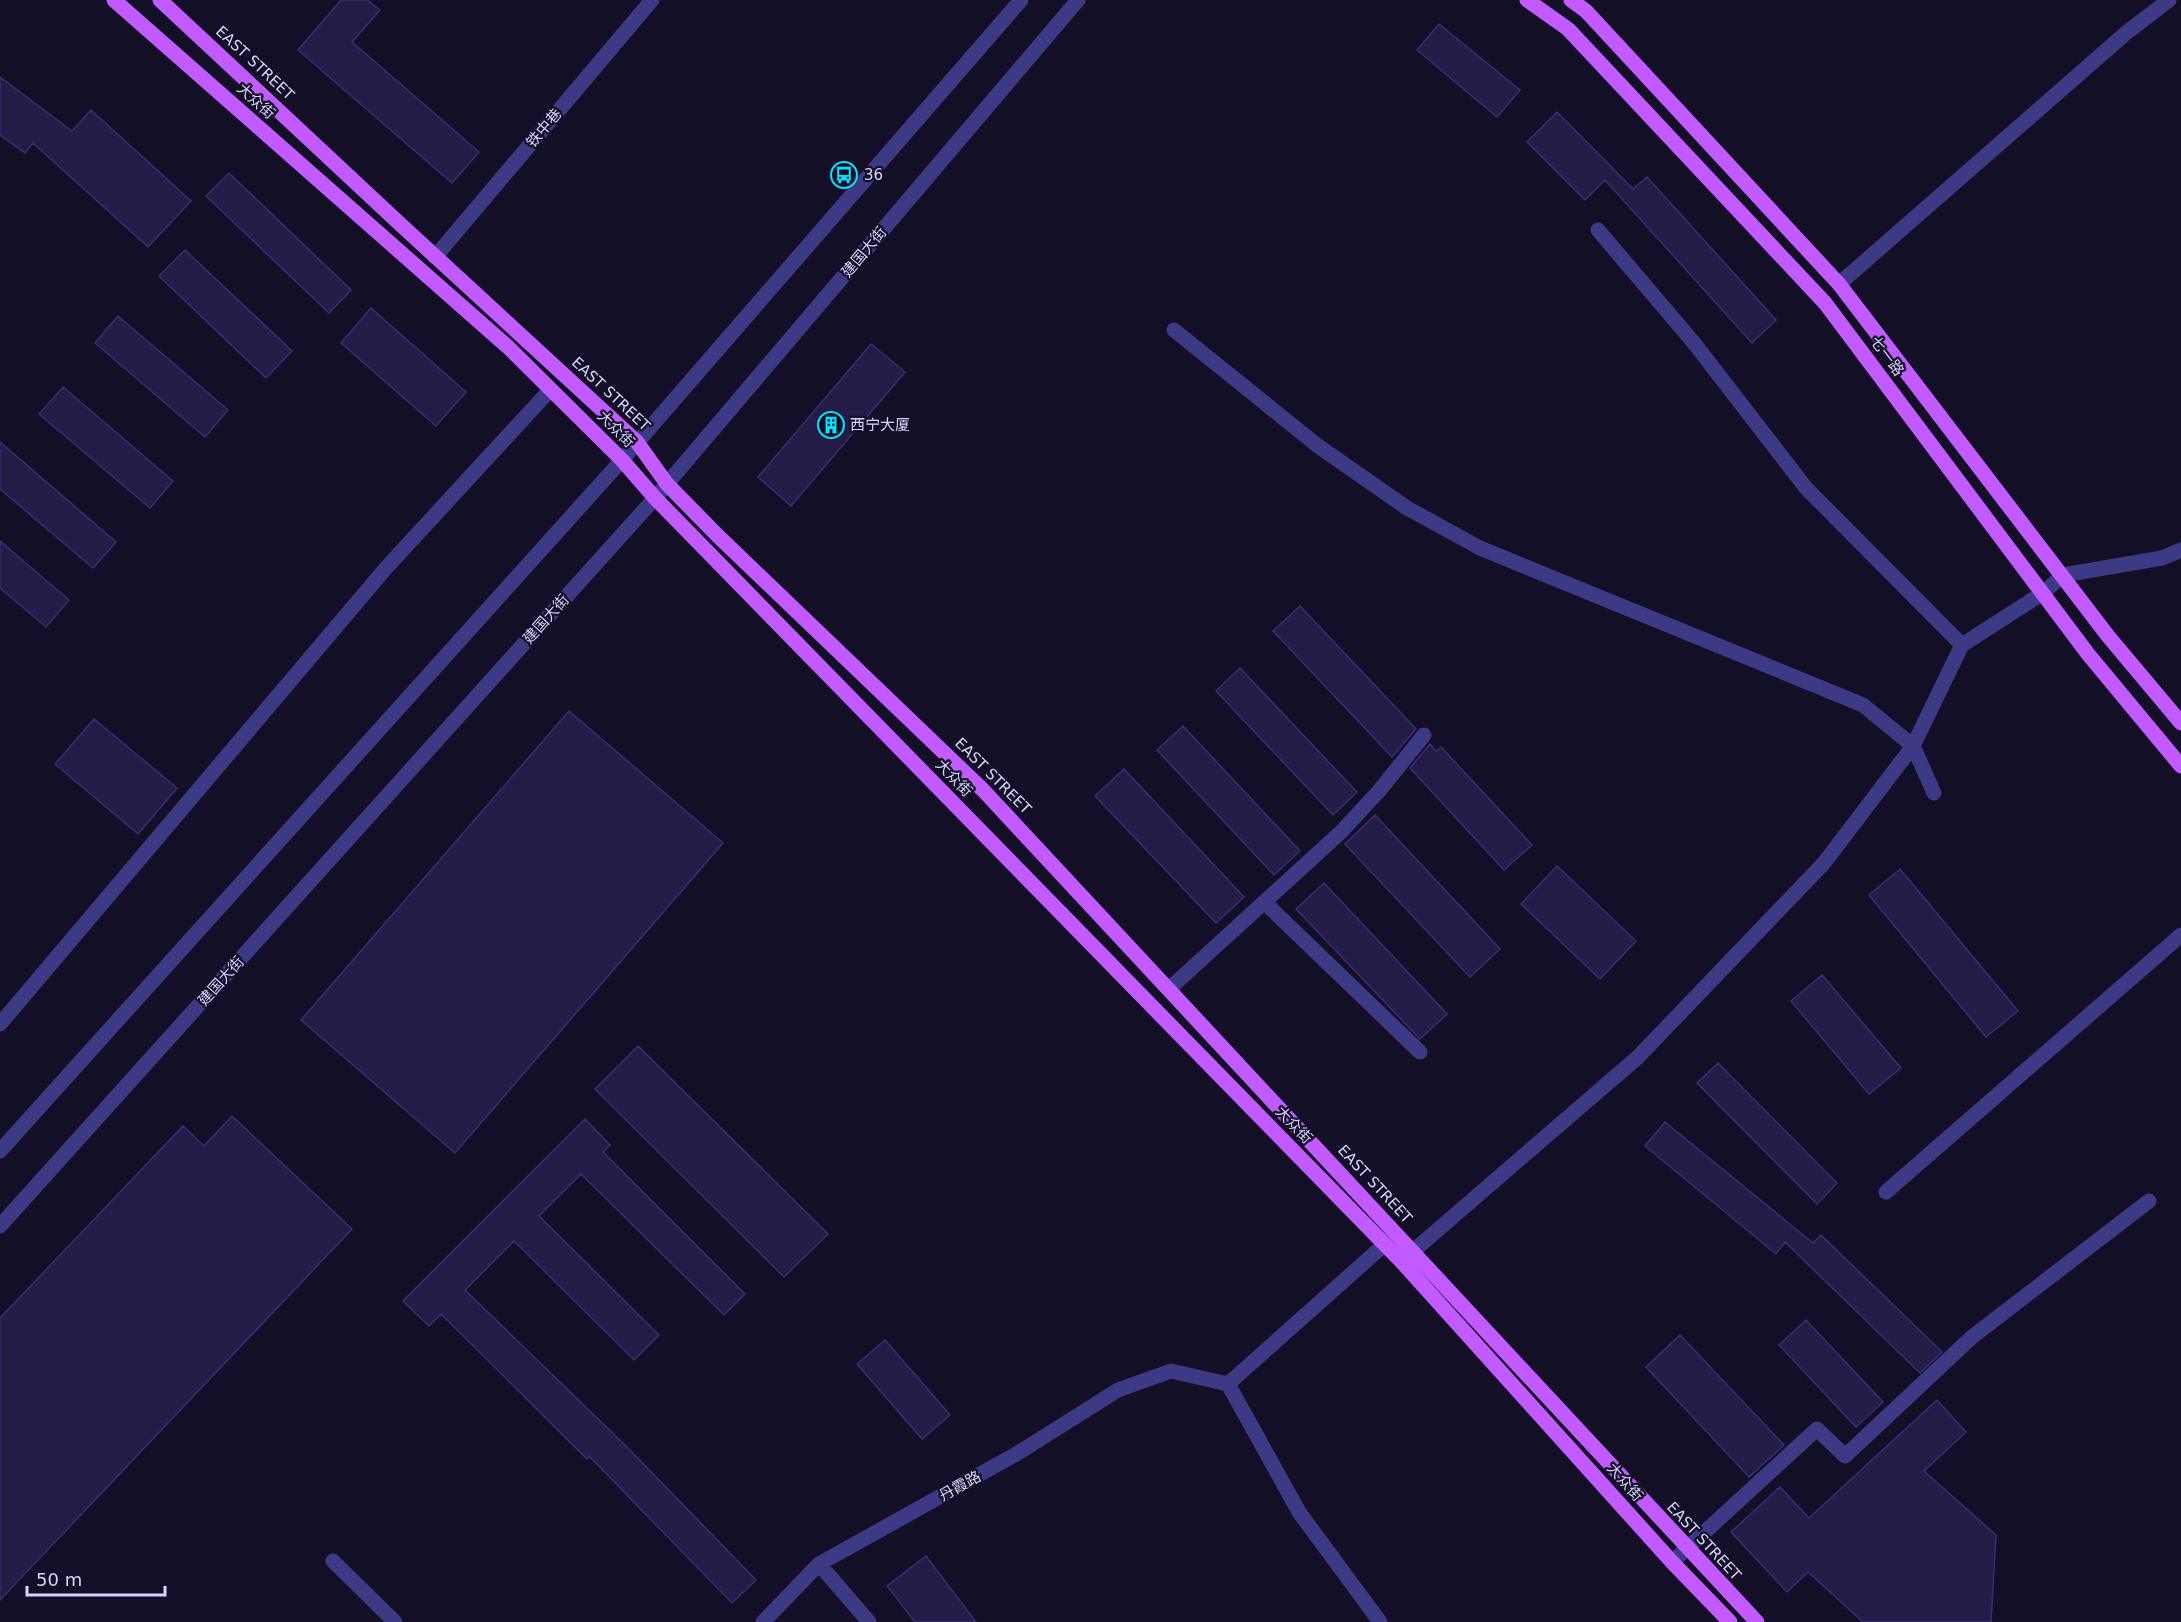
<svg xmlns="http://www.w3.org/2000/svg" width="2181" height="1622" font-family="'DejaVu Sans','Noto Sans SC',sans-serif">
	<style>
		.building { fill: #241b47; stroke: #3b2d73; stroke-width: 1.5 }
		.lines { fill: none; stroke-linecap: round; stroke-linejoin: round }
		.minor { stroke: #3d3a85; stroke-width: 15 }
		.major { stroke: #c25bff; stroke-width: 15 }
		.labels { text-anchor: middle; stroke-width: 4.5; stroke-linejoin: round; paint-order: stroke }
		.street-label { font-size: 15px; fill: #d9d4ff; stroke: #130f26 }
		.poi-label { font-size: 15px; fill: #d9d4ff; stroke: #130f26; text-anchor: start }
	</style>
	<rect width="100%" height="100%" fill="#130f26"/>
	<!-- building -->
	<path class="building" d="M341,0H367L380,10L352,42L479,152L452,183L298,50Z
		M1439,24L1520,90L1497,117L1417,50Z
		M0,77L72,131L91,110L191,201L148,247L33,143L25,153L0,135Z
		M1557,112L1633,189L1647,177L1776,320L1752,343L1605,180L1585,200L1527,142Z
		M229,173L351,290L329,313L206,196Z
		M185,250L292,351L266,378L159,276Z
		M371,308L466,392L436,426L341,343Z
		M118,316L228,410L205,437L95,343Z
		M871,344L905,372L791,506L758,477Z
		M63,387L173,481L150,508L39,414Z
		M0,442L116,542L93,568L0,489Z
		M0,541L69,600L46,627L0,588Z
		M1300,606L1416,729L1392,757L1273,631Z
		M1240,668L1357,792L1333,815L1216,691Z
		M569,711L723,843L455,1153L301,1020Z
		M94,719L177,788L138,834L55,764Z
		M1183,726L1300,851L1274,875L1157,750Z
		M1430,744L1436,751L1441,747L1532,845L1504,870L1410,768Z
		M1124,769L1244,897L1216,923L1095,796Z
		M1375,815L1500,949L1470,977L1345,844Z
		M1557,866L1636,941L1600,979L1521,904Z
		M1900,869L2018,1011L1986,1037L1869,895Z
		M1324,883L1447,1014L1420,1039L1296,909Z
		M1822,975L1901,1068L1869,1094L1791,1001Z
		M638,1046L828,1234L784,1277L595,1089Z
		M1718,1063L1837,1183L1817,1204L1697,1083Z
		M232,1116L352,1229L0,1600V1318L183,1126L204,1146Z
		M585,1119L610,1145L603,1152L745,1294L724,1315L581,1174L539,1216L659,1335L634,1360L514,1241L465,1290L628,1448L756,1580L732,1603L589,1456L587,1459L441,1314L429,1326L403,1301Z
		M1665,1122L1813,1243L1821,1235L1942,1352L1920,1373L1785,1242L1776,1254L1645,1146Z
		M1806,1320L1883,1402L1856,1427L1779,1345Z
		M1680,1335L1784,1445L1749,1477L1646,1367Z
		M885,1340L950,1415L922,1439L857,1364Z
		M1937,1400L1966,1432L1924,1471L1996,1535L1991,1622H1863L1808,1572L1787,1592L1731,1532L1780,1487L1809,1518Z
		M926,1556L976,1622H915L887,1586Z"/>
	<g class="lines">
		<!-- minor -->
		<path class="minor" d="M1598,230L1694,343L1806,488L1962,645
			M435,257L652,0
			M1839,284L2126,33L2169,0
			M1174,330L1318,446L1407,508L1480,548L1863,705L1913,746L1934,793
			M1264,902L1420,1052
			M1169,989L1341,832L1379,791L1424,735
			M0,1024L386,568L550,390
			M0,1151L622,460L1021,0
			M1886,1192L2181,935
			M0,1226L655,498L1078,0
			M1404,1259L1638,1057L1824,863L1913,746L1962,645L2043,593L2063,575L2162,558L2181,550
			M1228,1384L1385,1244
			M333,1561L395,1622
			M1672,1562L1817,1429L1845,1456L1972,1337L2149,1201
			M819,1564L869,1622
			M763,1622L819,1564L1018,1453L1118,1390L1171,1371L1228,1384L1299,1512L1380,1622"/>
		<!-- major -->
		<path class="major" d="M114,0L508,347L622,460L655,498L1401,1261L1672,1562L1730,1622
			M160,0L400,224L637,442L667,484L717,535L983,790L1757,1622
			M1527,0L1568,29L1825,303L2088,654L2181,766
			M1571,0L1586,11L1839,284L2108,636L2181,723"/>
	</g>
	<!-- icons -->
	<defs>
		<symbol id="bus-ring" viewBox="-11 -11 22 22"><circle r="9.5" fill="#130f26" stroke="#00e5ff" stroke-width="1.5"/><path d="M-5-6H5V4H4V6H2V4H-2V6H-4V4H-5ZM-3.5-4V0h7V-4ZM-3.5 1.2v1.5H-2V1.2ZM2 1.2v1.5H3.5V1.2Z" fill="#00e5ff"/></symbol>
		<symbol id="building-ring" viewBox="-11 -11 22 22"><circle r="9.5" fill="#130f26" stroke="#00e5ff" stroke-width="1.5"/><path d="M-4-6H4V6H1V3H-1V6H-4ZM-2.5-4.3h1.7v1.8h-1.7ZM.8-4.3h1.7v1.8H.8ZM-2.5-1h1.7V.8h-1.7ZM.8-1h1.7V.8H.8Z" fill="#00e5ff"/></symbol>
	</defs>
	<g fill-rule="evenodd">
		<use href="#bus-ring" x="829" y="160" width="30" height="30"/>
		<use href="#building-ring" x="816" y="410" width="30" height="30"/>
	</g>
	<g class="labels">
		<!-- street labels -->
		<g class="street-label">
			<text transform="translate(255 63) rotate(43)" y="5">EAST STREET</text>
			<text transform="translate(256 101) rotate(42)" y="5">大众街</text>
			<text transform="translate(544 128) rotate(-50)" y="5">铁中巷</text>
			<text transform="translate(864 252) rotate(-50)" y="5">建国大街</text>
			<text transform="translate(1887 356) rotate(53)" y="5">七一路</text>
			<text transform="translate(611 394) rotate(43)" y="5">EAST STREET</text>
			<text transform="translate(616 429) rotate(45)" y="5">大众街</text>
			<text transform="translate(546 619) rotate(-48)" y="5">建国大街</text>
			<text transform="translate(993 776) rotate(45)" y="5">EAST STREET</text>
			<text transform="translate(954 778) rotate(46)" y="5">大众街</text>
			<text transform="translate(221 981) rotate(-48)" y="5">建国大街</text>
			<text transform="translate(1294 1125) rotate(46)" y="5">大众街</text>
			<text transform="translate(1375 1184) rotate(47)" y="5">EAST STREET</text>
			<text transform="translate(1625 1482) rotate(48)" y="5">大众街</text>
			<text transform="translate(960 1486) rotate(-29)" y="5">丹霞路</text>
			<text transform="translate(1704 1541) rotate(47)" y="5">EAST STREET</text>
		</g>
		<!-- poi labels -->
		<g class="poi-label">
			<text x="864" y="180">36</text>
			<text x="850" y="430">西宁大厦</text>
		</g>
	</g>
	<!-- scale -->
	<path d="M27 1586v9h138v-9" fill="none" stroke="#d9d4ff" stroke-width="3"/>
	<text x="36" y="1586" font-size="18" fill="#d9d4ff" stroke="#130f26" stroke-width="4.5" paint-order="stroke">50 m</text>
</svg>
